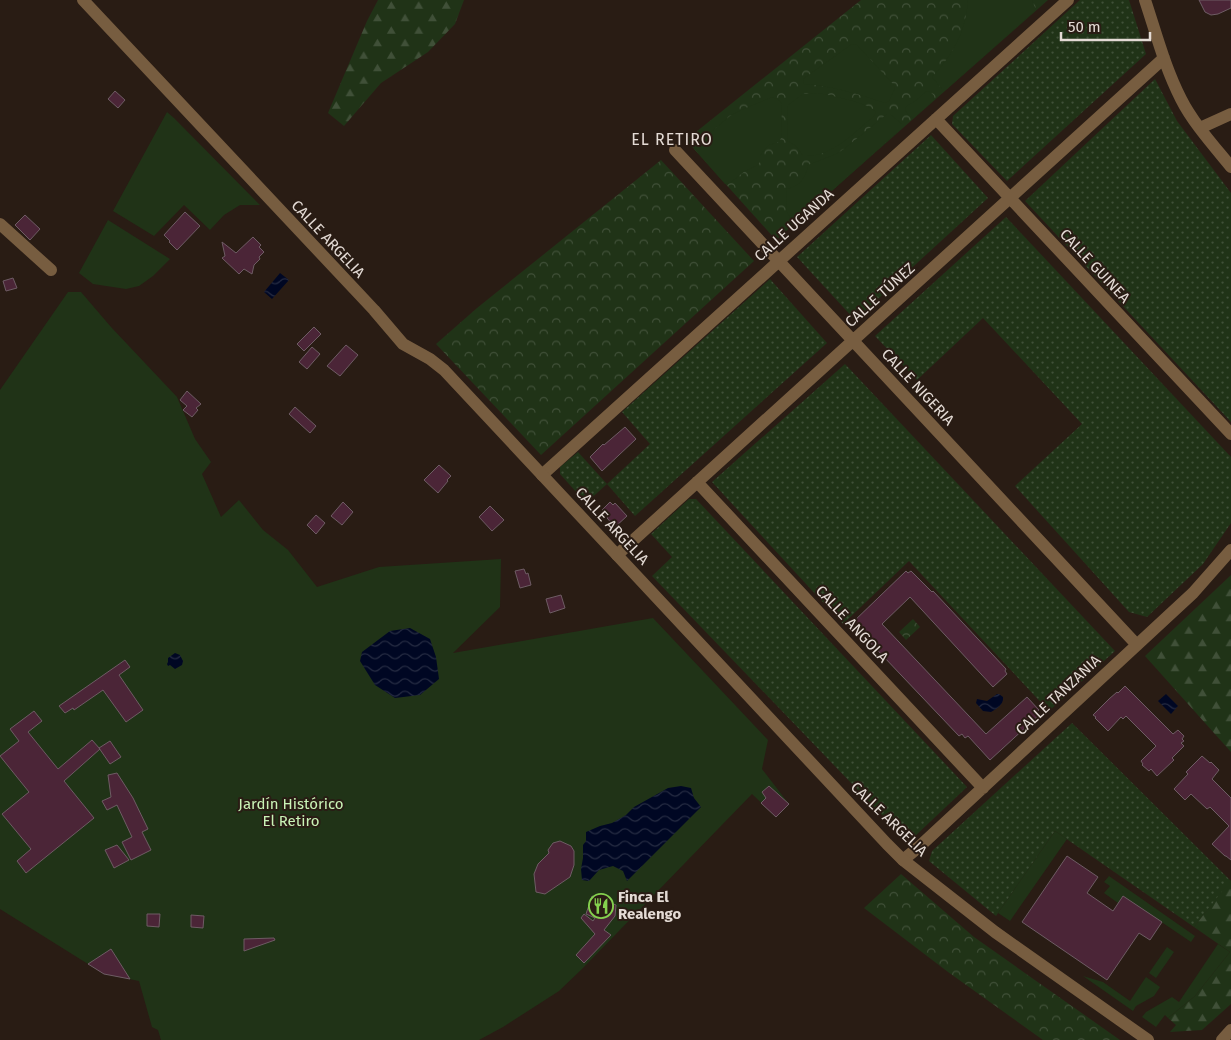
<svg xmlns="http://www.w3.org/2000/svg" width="1231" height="1040" font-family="'Fira Sans',sans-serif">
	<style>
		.grass { fill: url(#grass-dots) }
		.forest { fill: url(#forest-firs) }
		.park { fill: url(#park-crowns) }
		.garden { fill: #203317 }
		.water { fill: url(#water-waves) }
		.building { fill: #4b2537; stroke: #6e5c64 }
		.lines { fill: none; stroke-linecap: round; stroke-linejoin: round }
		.minor { stroke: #775d40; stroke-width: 12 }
		.tertiary { stroke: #775d40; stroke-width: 12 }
		.labels { text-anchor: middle; stroke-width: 4; stroke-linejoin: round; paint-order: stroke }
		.street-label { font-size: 15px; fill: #e4dbd5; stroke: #291c14 }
		.park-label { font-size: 15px; fill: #c9f3b6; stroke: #291c14 }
		.poi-label { font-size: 15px; font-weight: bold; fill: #e4dbd5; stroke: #291c14; text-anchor: start }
		.neighbourhood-label { font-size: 16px; letter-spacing: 1px; fill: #e4dbd5; stroke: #291c14 }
	</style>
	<defs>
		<pattern id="grass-dots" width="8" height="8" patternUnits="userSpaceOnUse" patternTransform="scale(1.25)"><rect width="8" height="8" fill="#203317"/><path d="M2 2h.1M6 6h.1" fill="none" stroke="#405038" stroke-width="1.8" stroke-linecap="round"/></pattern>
		<pattern id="forest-firs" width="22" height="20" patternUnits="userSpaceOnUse" patternTransform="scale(1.25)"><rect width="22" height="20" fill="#203317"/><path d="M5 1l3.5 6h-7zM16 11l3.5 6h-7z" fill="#405038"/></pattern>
		<pattern id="park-crowns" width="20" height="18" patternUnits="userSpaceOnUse" patternTransform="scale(1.25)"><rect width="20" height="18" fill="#203317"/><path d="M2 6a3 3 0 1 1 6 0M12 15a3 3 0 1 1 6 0" fill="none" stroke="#405038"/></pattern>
		<pattern id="water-waves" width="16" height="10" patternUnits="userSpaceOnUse" patternTransform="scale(1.25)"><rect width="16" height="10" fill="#000723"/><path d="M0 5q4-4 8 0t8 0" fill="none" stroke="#252b42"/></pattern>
	</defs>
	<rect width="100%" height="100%" fill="#291c14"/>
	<!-- grass -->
	<path class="grass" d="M1080,0H1129L1146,54L1007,181L952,124L953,116Z
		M1155,79L1177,121L1231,193V422L1025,201Z
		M931,135L988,198L855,320L797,257Z
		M1006,217L1231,457V523L1203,564L1147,617L1129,612L1015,486L1082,424L983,318L917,380L875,336Z
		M770,279L827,343L635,516L607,484L586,503L560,474V467L578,452L607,484L650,444L622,412Z
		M845,364L1115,651L1049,711L909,561L843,624L712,482Z
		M689,499H696L967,787L913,838L905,839L652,576L672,557L651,534Z
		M1072,723L1231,881L1194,927L1055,831L996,916L929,861L932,851Z"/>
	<!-- forest -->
	<path class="forest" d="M378,0H464L455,24L428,52L381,83L344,126L328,113L367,21Z
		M1231,575V752L1145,656Z
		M1231,880V1004L1202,1030L1170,1032L1176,1025L1168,1018L1195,996L1230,952L1194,927Z"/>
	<!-- park -->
	<path class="park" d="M861,0H1048L776,240L686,140Z
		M661,160L754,261L541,455L436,344L477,308Z
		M913,619L920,627L906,640L899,632Z
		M901,874L974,937L1120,1040H1043L948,972L864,908Z"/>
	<!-- garden -->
	<path class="garden" d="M968,0H1032L1036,10L947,89H942L932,77C953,55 966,31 968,0Z
		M852,44L857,45L893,84L895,88L889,101L885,103C858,94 833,86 804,84L803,79Z
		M927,91C933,93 934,95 934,100L914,118C909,116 906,114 905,108C908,104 911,104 915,101C920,98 922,94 927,91Z
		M818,93C832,96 867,102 876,112L874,116C854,133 831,158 803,156C799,149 795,144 787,141L788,105L803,94Z
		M770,98C775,97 779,99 782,104L781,138L779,142L769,145L764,150L760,156V162L756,166L745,171L730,183L725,184L694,149L695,145L730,116L741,110Z
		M167,112L174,118L260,205H240L224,215L210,230L184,205L154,236L113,211Z
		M887,114H890L902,124V128L794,225L787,212L786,189C799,187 806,178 808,165L836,154L844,149Z
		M108,220L170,259L153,276L139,286L126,289L93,284L79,273Z
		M68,292H81L111,327L177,397L195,439L211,462L202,474L221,517L239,500L263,530L288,550L317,587L379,567L501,559L500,607L453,653L653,618L768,740L762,769L789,804L776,817L752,794L582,969L559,991L503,1027L479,1040H161L158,1030L152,1027L139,981L104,974L0,909V390Z
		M1055,831L1067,839L1010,921L998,913Z
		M1109,876L1195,936L1191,942L1123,896L1118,903L1104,893L1110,886L1104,882Z
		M1218,944L1230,952L1195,996L1168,1018L1165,1015L1156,1027L1142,1017L1146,1012L1172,997L1179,1002Z
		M1167,947L1174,952L1156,978L1149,973Z
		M1083,976L1103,982L1130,1001L1146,977L1160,987L1154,996L1136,1006L1133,1011Z"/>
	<!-- water -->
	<path class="water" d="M280,273L289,280L272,299L264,292Z
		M410,628L430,639L436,657L439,679L420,695L395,698L375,685L360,661L362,652L390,631Z
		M175,653L180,655L183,661L182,665L175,669L170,665L168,666L167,664L168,662V658Z
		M997,694H999L1003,697C1004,704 997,709 991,712L983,711L976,703L977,699L987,701Z
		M1166,694L1178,706L1171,714L1158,701Z
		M681,786L691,788L694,798L701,807L627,881L623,871L613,866L599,870L589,881L582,880L581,869L583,858V845L586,841V832L600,826L612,823L626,815L634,807L668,788Z"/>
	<!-- building -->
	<path class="building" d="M1199,0H1231V8L1218,14L1211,15L1205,12Z
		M115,91L125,100L118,108L108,99Z
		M185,212L200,226L177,250L169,242L170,241L164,235Z
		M25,215L40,229L30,240L15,225Z
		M253,237L261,245L259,247L264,252L259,257L260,259L254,265L252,274L244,269L239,274L222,258L225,256L222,242L236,253Z
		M13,278L17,288L6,291L3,281Z
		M314,327L321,334L304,351L297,344Z
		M346,345L358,355L340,376L327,366Z
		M312,347L320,354L307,369L299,362Z
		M187,391L201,404L196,408L198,410L192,417L183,410L187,406L180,400Z
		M295,407L316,426L310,433L289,414Z
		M625,427L636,439L602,471L590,457L603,444L604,445Z
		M439,465L451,476L447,480L448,481L438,493L424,480Z
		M343,502L353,512L342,525L331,516Z
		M610,502L613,505L615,503L627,516L615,527L607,518L608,516L602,510Z
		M490,506L504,520L492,531L479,517Z
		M316,515L325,523L316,534L307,525Z
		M524,569L526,574L528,573L531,585L520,588L515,571Z
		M906,571L908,573L911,571L932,592L933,591L1006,669L1005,671L1007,674L993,687L910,597L882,624L986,734L1027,697L1039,710L1035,713L1038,716L990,760L968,736L965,738L962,734L959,736L864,636L863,637L851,624Z
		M561,595L565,608L550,613L546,599Z
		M125,660L130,667L119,675L143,710L126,722L103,690L74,710L73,708L65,713L59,706Z
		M1125,686L1173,734L1178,730L1184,736L1182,739L1184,741L1181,743L1184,746L1172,758L1174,760L1157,776L1151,769L1149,771L1142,765L1143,764L1141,761L1156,746L1126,716L1123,719L1121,717L1108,731L1095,718L1096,717L1093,715L1109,699L1117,692L1118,693Z
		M34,711L42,721L28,732L58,769L92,740L100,749L64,781L94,818L26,873L17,861L31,849L2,814L29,792L0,756L19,741L10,729Z
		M110,741L121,757L110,764L99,748Z
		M1202,756L1210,763L1211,762L1219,770L1212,779L1231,798V860L1226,856H1225L1212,844L1229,826L1210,807L1207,809L1191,794L1185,800L1174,789L1188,774L1186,772Z
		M117,773L133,798L148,829L142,832L151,850L131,860L122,842L132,837L117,805L107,810L102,801L111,797L108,775Z
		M769,786L789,804L776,817L761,803L766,798L762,792Z
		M560,841L571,846L574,851V865L570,877L545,894L536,892L534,874L538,864L549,853L548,850L553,843Z
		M117,845L129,860L114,868L105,850Z
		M1067,856L1098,877L1087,893L1113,911L1123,896L1162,922L1150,940L1139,933L1107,980L1022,922Z
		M592,896L616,905L615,916L604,930L611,935L584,963L576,955L595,934L581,918L584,914L593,921L595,918L586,914Z
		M147,914H160L159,927L147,926Z
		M191,915L204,916L203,928L191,927Z
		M274,938L275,940L244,951V939Z
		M111,949L130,979L104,974L88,964Z"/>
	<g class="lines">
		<!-- minor -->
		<path class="minor" d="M1145,0C1156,33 1165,68 1181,99C1193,123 1214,146 1231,167
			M936,119L1231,434
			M1200,128L1231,114
			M675,150L1137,645
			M0,224L51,270
			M542,475L1068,0
			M697,482L983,788
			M617,555L1164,58
			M903,860L920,846L1193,593L1231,550"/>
		<!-- tertiary -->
		<path class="tertiary" d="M83,0L374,310L403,344L430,359L444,370L617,555L887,844L903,860L995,932L1148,1040
			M1222,1040L1231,1030"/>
	</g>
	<!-- icons -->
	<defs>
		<symbol id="restaurant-ring" viewBox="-11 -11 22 22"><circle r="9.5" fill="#291c14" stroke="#84d04e" stroke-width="1.5"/><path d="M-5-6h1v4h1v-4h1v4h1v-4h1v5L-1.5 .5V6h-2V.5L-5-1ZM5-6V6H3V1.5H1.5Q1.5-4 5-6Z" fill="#84d04e"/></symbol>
	</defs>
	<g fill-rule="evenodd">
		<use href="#restaurant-ring" x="587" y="892" width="28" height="28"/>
	</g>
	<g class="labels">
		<!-- street labels -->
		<g class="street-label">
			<text transform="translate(794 225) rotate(-42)" y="5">CALLE UGANDA</text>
			<text transform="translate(328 239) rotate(47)" y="5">CALLE ARGELIA</text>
			<text transform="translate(1095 266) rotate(47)" y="5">CALLE GUINEA</text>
			<text transform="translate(880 295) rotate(-42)" y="5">CALLE TÚNEZ</text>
			<text transform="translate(918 387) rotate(47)" y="5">CALLE NIGERIA</text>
			<text transform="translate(612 526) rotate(47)" y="5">CALLE ARGELIA</text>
			<text transform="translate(852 624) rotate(47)" y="5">CALLE ANGOLA</text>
			<text transform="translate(1058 695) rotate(-43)" y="5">CALLE TANZANIA</text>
			<text transform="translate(889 819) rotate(44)" y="5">CALLE ARGELIA</text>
		</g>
		<!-- park labels -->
		<g class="park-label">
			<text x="291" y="809">Jardín Histórico<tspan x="291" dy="17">El Retiro</tspan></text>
		</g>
		<!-- poi labels -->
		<g class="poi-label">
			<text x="618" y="902">Finca El<tspan x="618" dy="17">Realengo</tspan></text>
		</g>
		<!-- neighbourhood labels -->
		<g class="neighbourhood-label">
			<text x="672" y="145">EL RETIRO</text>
		</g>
	</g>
	<!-- scale -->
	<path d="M1061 32v8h89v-8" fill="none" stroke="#e4dbd5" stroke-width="2.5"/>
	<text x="1068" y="32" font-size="15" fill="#e4dbd5" stroke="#291c14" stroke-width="4" paint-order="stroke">50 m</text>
</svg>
